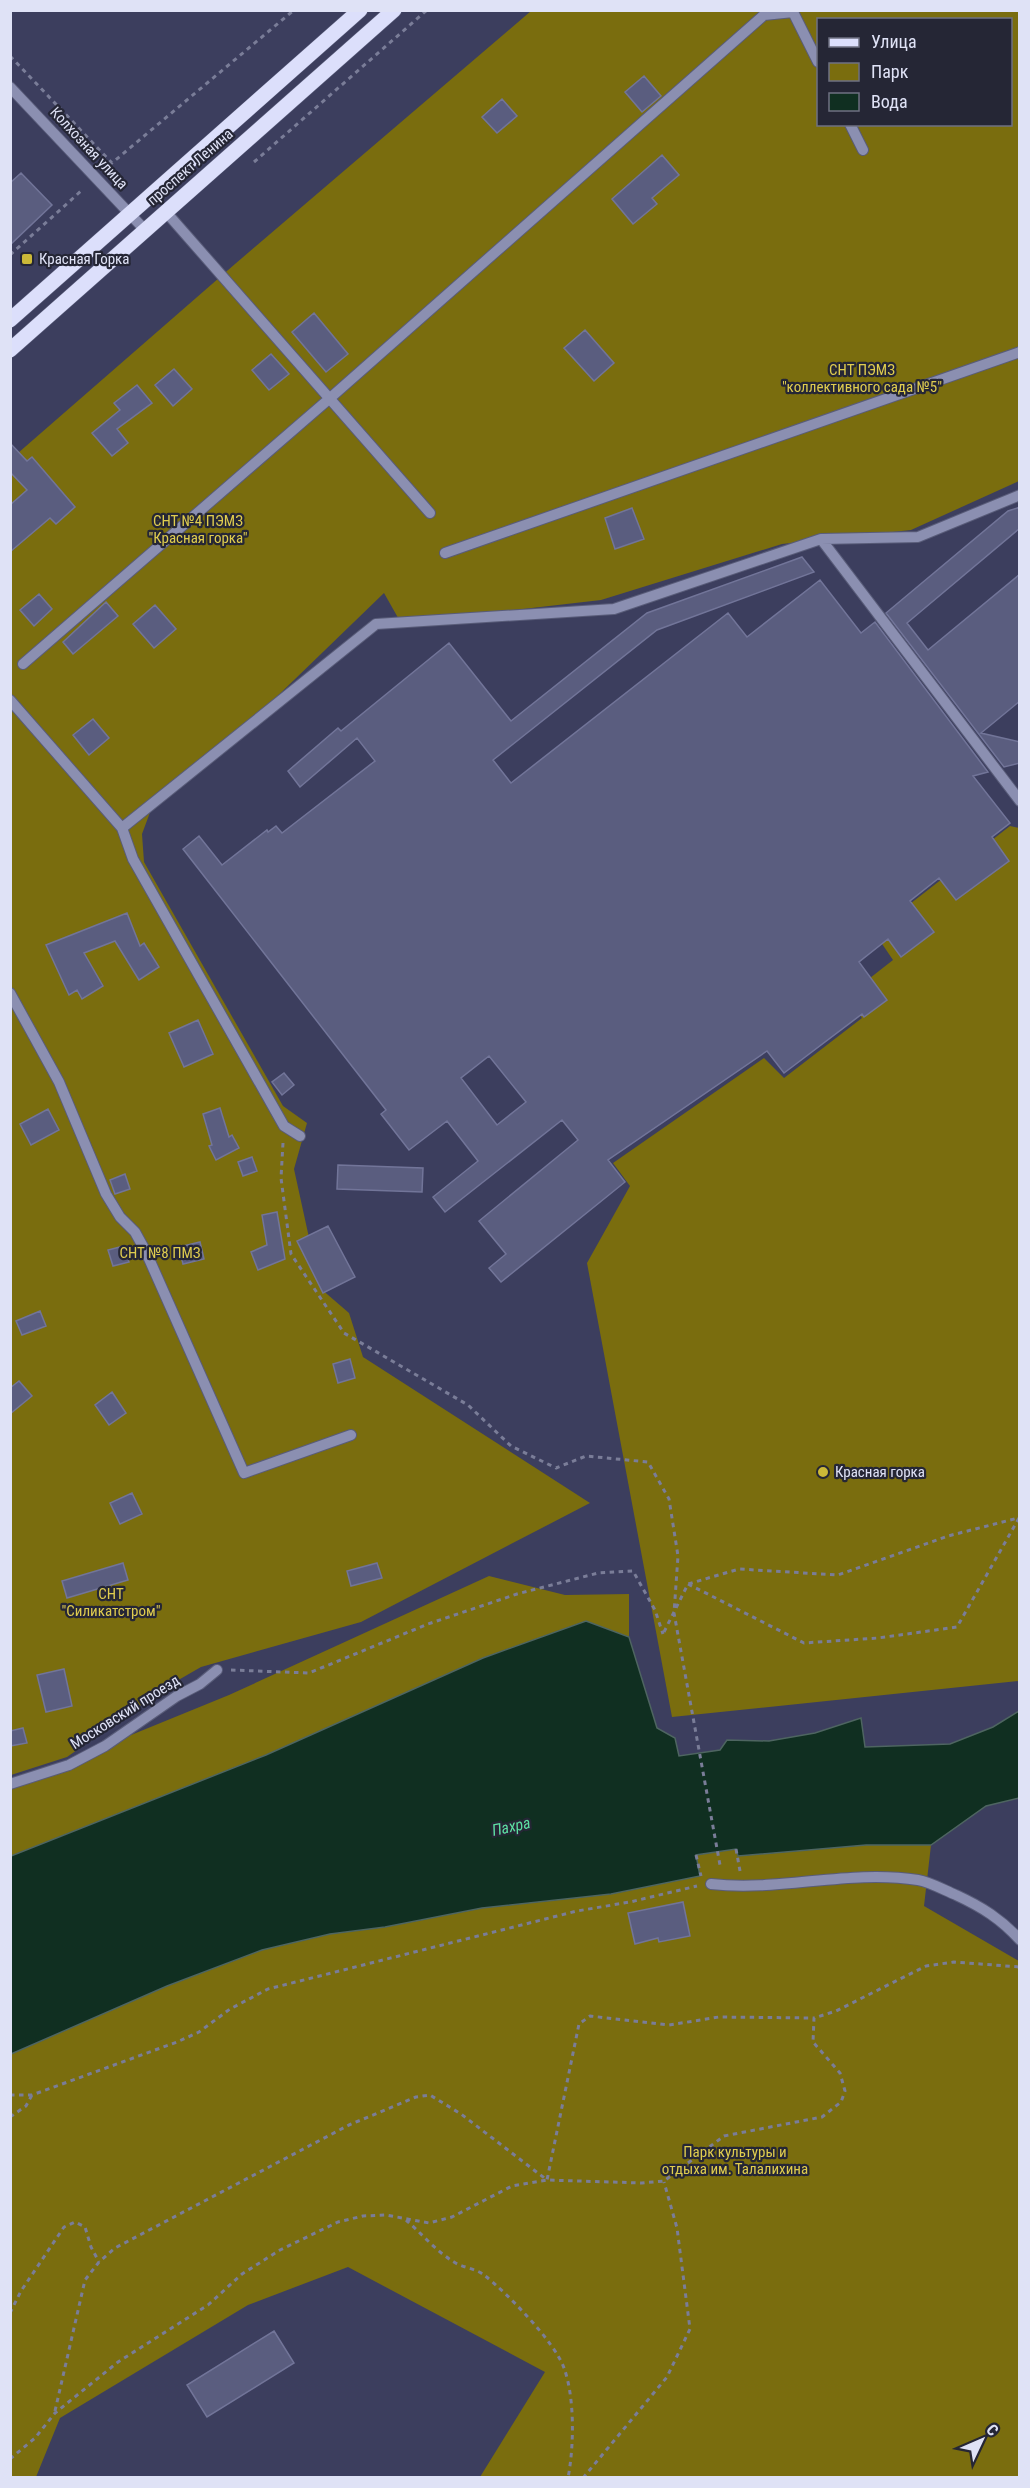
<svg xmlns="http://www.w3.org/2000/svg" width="1030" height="2488" font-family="'Roboto Condensed',sans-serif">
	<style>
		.green { fill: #7a6d0e; fill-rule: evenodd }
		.water { fill: #102f21; stroke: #4e6561; stroke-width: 1.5 }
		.building { fill: #5a5d7f; stroke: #727599; stroke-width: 1.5; fill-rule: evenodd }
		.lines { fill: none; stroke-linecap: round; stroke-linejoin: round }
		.minor-casing { stroke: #595c79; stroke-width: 12 }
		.major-casing { stroke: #595c79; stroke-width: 16 }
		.path { stroke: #7a7d98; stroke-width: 3; stroke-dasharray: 4.5 4.5; stroke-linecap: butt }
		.minor { stroke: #8b8fb1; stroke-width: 10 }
		.major { stroke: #dcdffb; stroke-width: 15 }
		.poi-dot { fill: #ccb938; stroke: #252635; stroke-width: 2 }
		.labels { text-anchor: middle; stroke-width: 4.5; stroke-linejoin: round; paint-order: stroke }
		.street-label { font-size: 15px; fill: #dfe2f6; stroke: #252635 }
		.poi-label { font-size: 15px; fill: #dfe2f6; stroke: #252635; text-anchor: start }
		.park-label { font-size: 15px; fill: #e0cd4f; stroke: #252635 }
		.water-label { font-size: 16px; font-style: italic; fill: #5ddfa3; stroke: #252635 }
	</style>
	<rect width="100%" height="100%" fill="#3c3e5e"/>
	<!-- green -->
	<path class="green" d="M531,11H1019V481L911,530L782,544L601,600L401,623L384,593L263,710L152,807L142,834L144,862L283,1106L307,1123L294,1169L320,1288L349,1313L363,1357L590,1503L361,1622L201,1667L168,1686L67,1757L11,1775L10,460L235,264ZM818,20H1010V124H818Z
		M1010,826L1019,828V1681L672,1717L587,1263L630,1186L613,1163L764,1058L784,1078L862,1018L847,996L893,960L874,932Z
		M489,1576L565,1595L629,1594V1637L586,1621L483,1658L266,1755L11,1856V1784L229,1695Z
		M866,1845H931L924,1906L1019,1961V2477H480L545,2372L348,2267L248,2305L60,2418L36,2477H11L10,2054L167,1986L262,1950L330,1934L385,1927L482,1908L611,1894L699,1876L695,1855L737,1849L738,1856Z"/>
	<!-- water -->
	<path class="water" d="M586,1621L629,1637L657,1728L675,1738L679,1756L720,1750L727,1740L769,1741L815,1733L861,1718L865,1747L950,1744L993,1727L1019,1711V1798L986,1806L931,1845H866L738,1856L736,1849L696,1855L700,1876L611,1894L482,1908L385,1927L330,1934L262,1950L167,1986L11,2054V1856L266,1755L483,1658Z"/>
	<!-- building -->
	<path class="building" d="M644,76L661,96L642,112L625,92Z
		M502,99L517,116L497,133L482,117Z
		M662,155L679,175L652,198L657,204L633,224L612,199Z
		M21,173L52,205L10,245V183Z
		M314,313L348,354L326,372L292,332Z
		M585,330L614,363L594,381L564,348Z
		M271,354L289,374L269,390L252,370Z
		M174,369L192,389L173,406L155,385Z
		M137,385L152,403L117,429L128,443L112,456L92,433L120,410L114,403Z
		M10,443L27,461L32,457L75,507L56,524L50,518L10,552V505L27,490L10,472Z
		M1020,507V528L907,623L928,650L1020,574V701L981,733L1020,742V763L1004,767L886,613L1008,511Z
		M632,508L644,539L615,549L605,518Z
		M802,557L814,572L657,630L493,760L511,783L728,613L747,637L820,580L861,633L875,622L988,772L973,776L1010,823L992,837L1009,861L956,900L939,878L910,901L934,932L901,957L888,939L859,962L887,1000L864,1017L862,1014L784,1073L767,1051L608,1160L625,1182L501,1282L489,1268L506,1254L479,1221L578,1140L562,1120L445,1212L433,1197L478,1161L447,1121L409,1150L381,1114L386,1110L183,849L199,836L222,865L267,830L268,832L276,826L282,833L375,761L357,738L300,787L288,771L338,728L341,731L449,643L511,721L647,613ZM489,1056L526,1102L497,1125L461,1078Z
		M39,594L52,609L34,626L20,610Z
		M106,602L118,616L73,654L63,642Z
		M155,605L176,629L154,648L133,624Z
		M93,719L109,738L89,755L73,735Z
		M127,913L140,946L144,943L159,967L139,980L115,941L84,953L103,986L82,999L77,990L69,995L46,945Z
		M198,1020L213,1054L184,1067L169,1033Z
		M284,1073L294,1085L282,1095L272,1082Z
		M220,1108L229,1137L232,1135L239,1148L216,1160L209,1146L212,1145L203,1114Z
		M48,1109L59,1130L31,1145L20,1124Z
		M252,1157L257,1171L243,1176L238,1162Z
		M338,1165L423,1168L422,1192L337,1189Z
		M125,1174L130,1189L115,1194L110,1180Z
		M277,1212L285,1259L258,1270L251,1252L267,1245L262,1215Z
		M328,1226L355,1277L323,1293L297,1241Z
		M200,1242L204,1259L183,1264L179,1247Z
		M124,1246L129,1262L113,1266L108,1250Z
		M40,1311L46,1326L22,1335L16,1321Z
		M350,1359L355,1378L338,1383L333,1364Z
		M19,1381L32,1396L10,1414V1388Z
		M112,1392L126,1413L109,1425L95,1405Z
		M132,1493L142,1514L120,1524L110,1503Z
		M123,1563L128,1580L67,1598L62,1581Z
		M377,1563L382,1578L351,1586L347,1571Z
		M64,1669L72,1706L46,1712L37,1675Z
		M23,1728L27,1743L10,1746V1731Z
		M683,1902L690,1936L659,1942L658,1938L635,1944L628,1913Z
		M274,2331L294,2363L207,2417L187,2385Z"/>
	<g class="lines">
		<defs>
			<path id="minor" d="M792,10L818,62
				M10,87L145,230
				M850,124L863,150
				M166,212L430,513
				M821,539L1020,801
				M445,553L1020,352
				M23,664L329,399L764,15L793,12
				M10,700L122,828L376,624L614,609L821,539L918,537L1020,495
				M122,828L133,859L284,1126L300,1136
				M10,993L59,1082L106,1194L120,1217L135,1232L146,1252L244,1473L351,1435
				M10,1784L69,1765L105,1746L177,1696L200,1684L217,1670
				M711,1884C780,1892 849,1869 918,1880C930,1882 944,1890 956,1895C982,1907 1001,1919 1020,1940"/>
			<path id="major" d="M10,320L360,10
				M10,350L394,10"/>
		</defs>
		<!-- minor casing -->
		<use href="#minor" class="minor-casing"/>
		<!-- major casing -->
		<use href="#major" class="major-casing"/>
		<!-- path -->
		<path class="path" d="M10,56L112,163L294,10
			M254,162L427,10
			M10,255L81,191
			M283,1143L281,1178L291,1254L344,1333L468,1405L511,1446L556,1468L586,1456L648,1462L669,1499L678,1556L674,1613L720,1865
			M688,1584L804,1643L878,1638L957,1627L1019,1518
			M664,1632L688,1584L739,1569L838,1575L948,1536L1018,1518
			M231,1670L309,1673L428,1624L517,1594L598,1573L633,1571L655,1610L663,1634
			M736,1849L740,1871
			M696,1855L701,1876
			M10,2095H32L177,2042L199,2032L230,2009L268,1989L577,1911L630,1902L697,1886
			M10,2117L26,2106L32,2095
			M406,2220C421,2233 437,2252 454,2262C463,2268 475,2268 484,2275C506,2292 555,2342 564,2368C575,2398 574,2447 568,2478
			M10,2313L21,2291L64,2227L75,2222L85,2227L91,2247L99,2262
			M55,2411L85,2280L99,2262L115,2248L349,2125L416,2097L430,2095L461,2114L547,2180L579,2024L590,2016L669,2025L719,2017L814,2018
			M10,2459L35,2438L55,2413L118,2362L208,2305L242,2274L280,2250L338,2222L363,2216L386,2215L429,2223L452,2217L512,2186L547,2180L642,2183L664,2181L724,2136L822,2117L841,2102L845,2091L840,2073L813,2042L814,2018L836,2011L926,1966L954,1962L1020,1967
			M583,2478L667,2377L690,2329L677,2228L664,2182"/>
		<!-- minor -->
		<use href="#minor" class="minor"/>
		<!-- major -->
		<use href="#major" class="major"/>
	</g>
	<!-- markers -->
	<g class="poi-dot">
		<rect x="21" y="253" width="12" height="12" rx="3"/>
		<circle cx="823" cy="1472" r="6"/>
	</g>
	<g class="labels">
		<!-- street labels -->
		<g class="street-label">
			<text transform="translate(89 148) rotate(47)" y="5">Колхозная улица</text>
			<text transform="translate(190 167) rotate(-41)" y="5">проспект Ленина</text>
			<text transform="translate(125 1712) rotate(-32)" y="5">Московский проезд</text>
		</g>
		<!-- poi labels -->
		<g class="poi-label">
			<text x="39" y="264">Красная Горка</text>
			<text x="835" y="1477">Красная горка</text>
		</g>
		<!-- park labels -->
		<g class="park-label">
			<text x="862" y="375">СНТ ПЭМЗ<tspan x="862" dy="17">"коллективного сада №5"</tspan></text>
			<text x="198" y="526">СНТ №4 ПЭМЗ<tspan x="198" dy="17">"Красная горка"</tspan></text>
			<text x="160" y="1258">СНТ №8 ПМЗ</text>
			<text x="111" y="1599">СНТ<tspan x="111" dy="17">"Силикатстром"</tspan></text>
			<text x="735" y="2157">Парк культуры и<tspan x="735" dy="17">отдыха им. Талалихина</tspan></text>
		</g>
		<!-- water labels -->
		<g class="water-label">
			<text transform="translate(511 1826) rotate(-12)" y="6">Пахра</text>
		</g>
	</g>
	<!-- border -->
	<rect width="1030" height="2488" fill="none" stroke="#dfe2f6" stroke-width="24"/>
	<!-- legend -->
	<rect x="817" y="18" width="195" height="108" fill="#252635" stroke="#6f7182" stroke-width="1.5"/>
	<rect x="829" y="38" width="30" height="9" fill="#dcdffb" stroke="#6f7182" stroke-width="1.5"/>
	<text x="871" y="48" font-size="18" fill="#dfe2f6">Улица</text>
	<rect x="829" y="63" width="30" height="18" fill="#7a6d0e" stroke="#6f7182" stroke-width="1.5"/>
	<text x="871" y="78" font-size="18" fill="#dfe2f6">Парк</text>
	<rect x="829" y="93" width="30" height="18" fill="#102f21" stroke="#6f7182" stroke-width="1.5"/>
	<text x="871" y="108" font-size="18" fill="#dfe2f6">Вода</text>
	<!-- north arrow -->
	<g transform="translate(982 2440) rotate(46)" stroke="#252635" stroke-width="4.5" paint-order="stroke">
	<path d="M0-4.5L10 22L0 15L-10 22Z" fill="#dfe2f6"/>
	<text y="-9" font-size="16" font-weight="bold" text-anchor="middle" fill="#dfe2f6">С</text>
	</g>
</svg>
